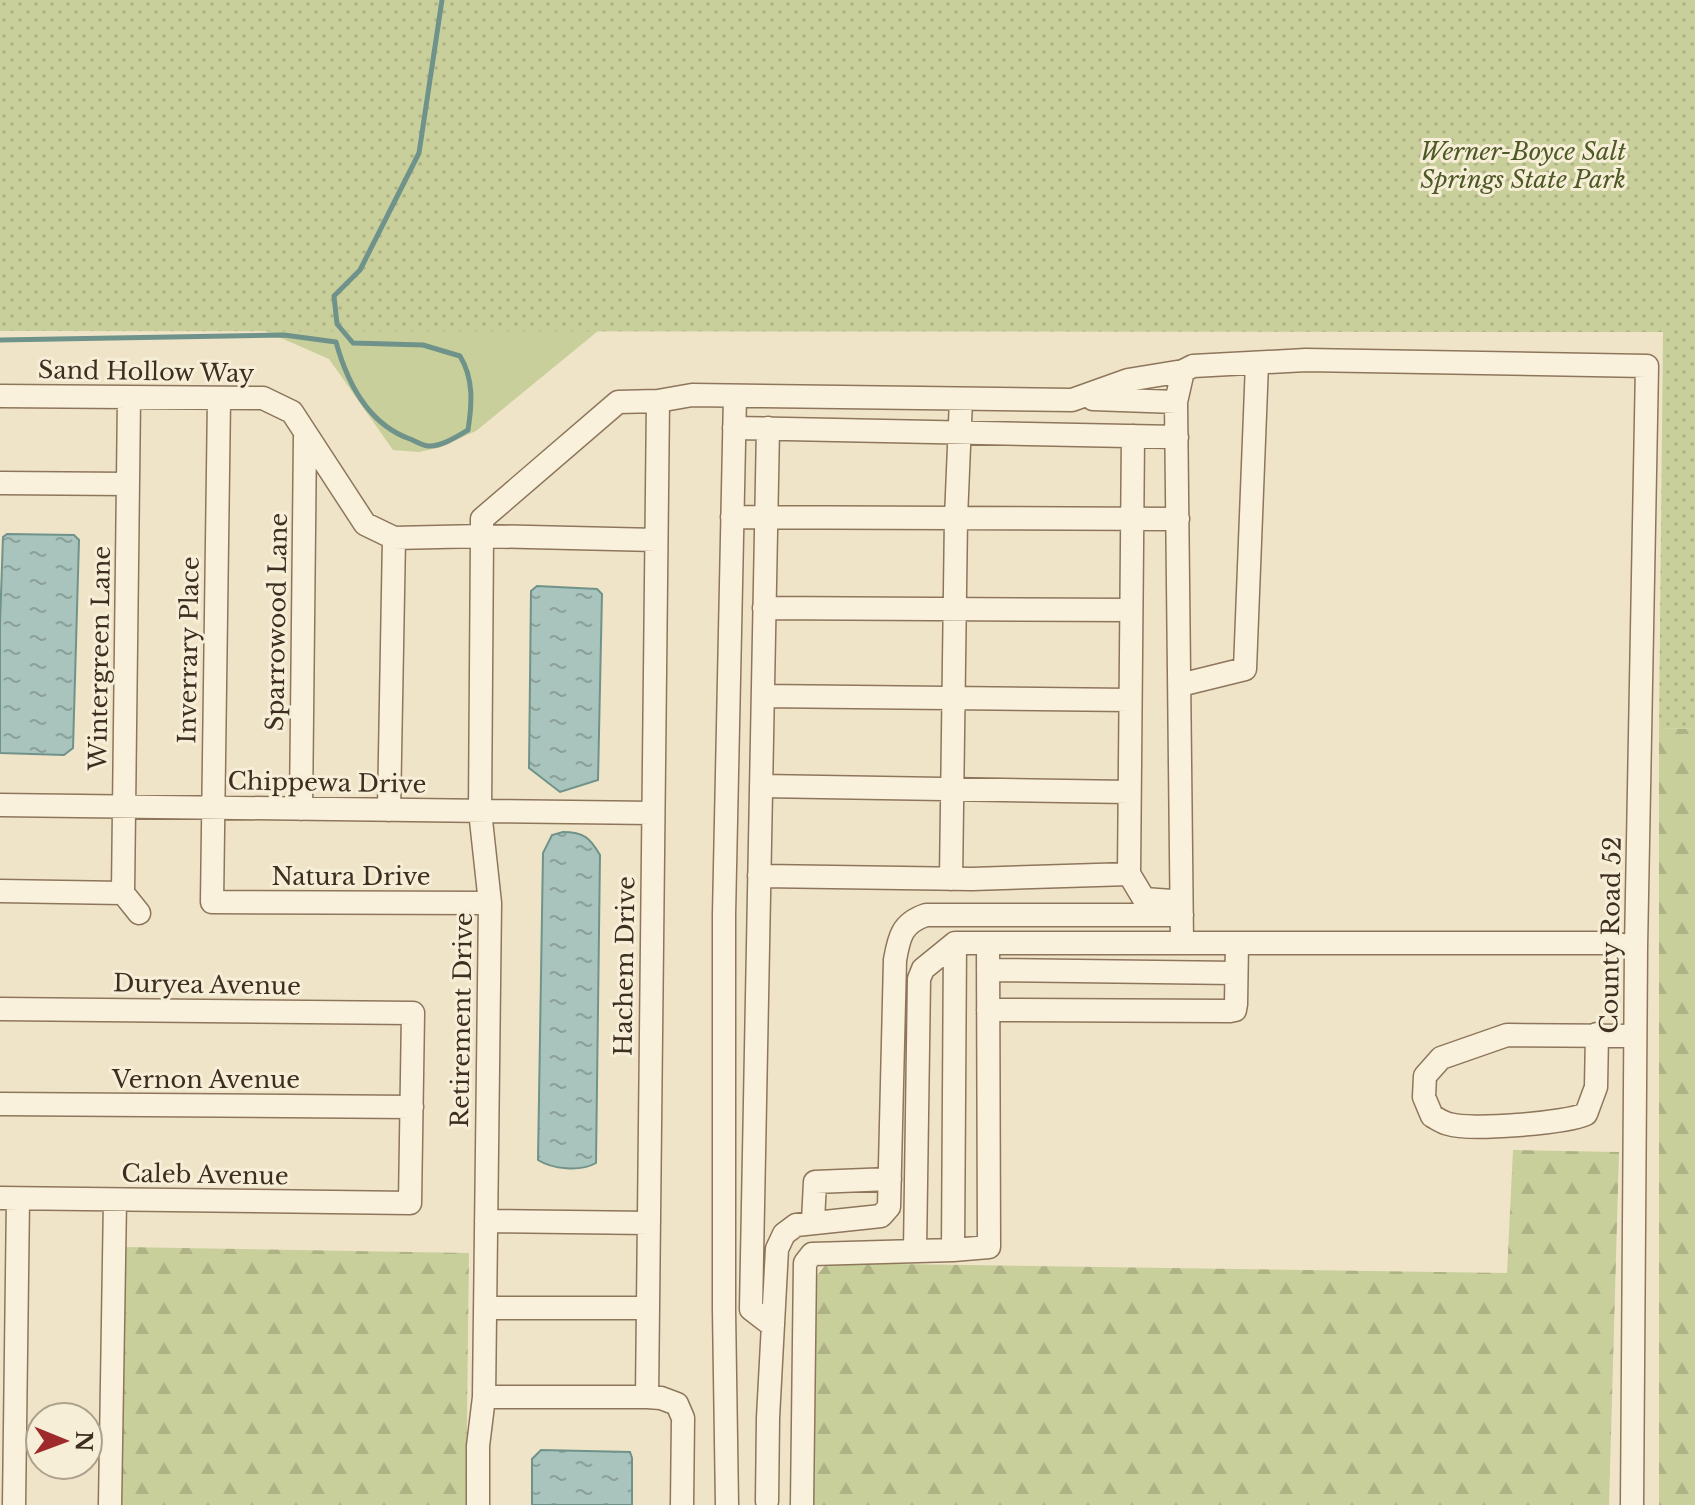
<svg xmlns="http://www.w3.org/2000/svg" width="1695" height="1505" font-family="'Libre Baskerville',serif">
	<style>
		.green { fill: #c9cf9b }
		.forest { fill: url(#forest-firs) }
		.park { fill: url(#park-dots) }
		.water { fill: url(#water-ripples); stroke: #6f938a; stroke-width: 2 }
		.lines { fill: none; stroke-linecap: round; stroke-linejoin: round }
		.stream { stroke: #6f938a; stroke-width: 5 }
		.minor-casing { stroke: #8d765c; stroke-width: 25 }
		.minor { stroke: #faf1dc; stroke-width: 22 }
		.labels { text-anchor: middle; stroke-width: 6; stroke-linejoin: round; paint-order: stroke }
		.park-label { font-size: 24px; font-style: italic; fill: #4d5a26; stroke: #f7eed8 }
		.street-label { font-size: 24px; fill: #3d2e20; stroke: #f7eed8 }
	</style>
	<defs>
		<pattern id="forest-firs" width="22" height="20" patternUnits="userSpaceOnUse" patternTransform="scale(2)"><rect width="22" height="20" fill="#c9cf9b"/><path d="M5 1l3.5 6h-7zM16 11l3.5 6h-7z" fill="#aeb285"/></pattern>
		<pattern id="park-dots" width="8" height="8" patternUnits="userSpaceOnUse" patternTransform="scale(2)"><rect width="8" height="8" fill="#c9cf9b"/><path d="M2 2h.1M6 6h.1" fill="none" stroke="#aeb285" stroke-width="1.8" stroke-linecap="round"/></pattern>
		<pattern id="water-ripples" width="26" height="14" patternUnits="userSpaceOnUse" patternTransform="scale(2)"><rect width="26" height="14" fill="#a9c4bc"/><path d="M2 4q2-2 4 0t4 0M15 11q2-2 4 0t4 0" fill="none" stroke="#8ba098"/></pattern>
	</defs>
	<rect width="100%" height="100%" fill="#f0e4c8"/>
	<!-- green -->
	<path class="green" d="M265,331H598L476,431L438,448L419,452L393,450L329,359Z"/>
	<!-- forest -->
	<path class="forest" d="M1659,728L1695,729V1505H1659Z
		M1513,1150L1619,1152L1609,1505H812L815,1278L827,1263L1507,1273Z
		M123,1247L469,1253L466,1505H121Z"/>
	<!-- park -->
	<path class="park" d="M0,0H1695V729L1659,728L1663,332L0,331Z"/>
	<!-- water -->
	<path class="water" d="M7,534L74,535L79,540L73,748L64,755L0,753V623L3,537Z
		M537,586L597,589L602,594L598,780L560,792L529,768L531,591Z
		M563,832C584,832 590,838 600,855L596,1163C580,1172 552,1169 538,1160L543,853L552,835Z
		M541,1450L630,1452L632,1458V1505H532V1459Z"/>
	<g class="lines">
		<!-- stream -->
		<path class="stream" d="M0,340L284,335L336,342C347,382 368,424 410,439C415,441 422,445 428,446C441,447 458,436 468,430C472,404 474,379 460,356L423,345L353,343L337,324L334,296L360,270L419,153L442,0"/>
		<defs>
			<path id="minor" d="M0,396L263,398L292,412L365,524L394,538L482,536V519L618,402L658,401L692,395L1072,400L1128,380L1183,371
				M129,398L123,893L139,913
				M219,399L212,902L490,903
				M1093,399L1176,402
				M734,428L1177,437
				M768,428L751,1309L773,1326
				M1133,436L1129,874L1144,899L1172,901
				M0,483L128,484
				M732,517L1178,519
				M764,608L1130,610
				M1180,685L1245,669L1257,363
				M763,696L1130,700
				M761,786L1129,792
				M0,805L653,813
				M301,809L305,436
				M389,810L394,538
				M759,876L972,879L1129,874
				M951,879L956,518L961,399
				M0,891L123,893
				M1182,943L1176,402L1183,371L1193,366L1306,360L1647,366L1636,948L1632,1505
				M988,970L1236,973
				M0,1009L413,1013L410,1203L0,1198
				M988,1010L1230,1011L1235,1010L1236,1004L1237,943
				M1597,1034L1596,1087L1586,1114C1567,1123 1469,1131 1449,1124C1443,1123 1438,1119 1432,1116L1424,1097L1425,1076L1441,1058L1507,1035L1635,1036
				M0,1104L412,1107
				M486,1221L649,1223
				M813,1221L815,1182L890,1179
				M953,1250L989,1247L988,943
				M915,1251L919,979L923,969L955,943
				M485,1308H648
				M484,1397H647L661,1398L677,1404L683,1418L682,1505
				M647,1397L658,401
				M767,1501L768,1418L777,1249L784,1234L796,1225L881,1216L889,1207L895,960C899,937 902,923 926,915H1182
				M14,1505L18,1199
				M110,1505L115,1200
				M478,1505V1446L484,1397L490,903L480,811L482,536L656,540
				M727,1505L724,1310V915L735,396
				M802,1505L805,1263L812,1254L953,1250L955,943H1613L1636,948"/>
		</defs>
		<!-- minor casing -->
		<use href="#minor" class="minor-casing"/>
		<!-- minor -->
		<use href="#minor" class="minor"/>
	</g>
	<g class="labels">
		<!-- park labels -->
		<g class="park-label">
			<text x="1523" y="160">Werner-Boyce Salt<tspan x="1523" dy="28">Springs State Park</tspan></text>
		</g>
		<!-- street labels -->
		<g class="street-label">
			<text transform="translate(146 372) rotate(1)" y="8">Sand Hollow Way</text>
			<text transform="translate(277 622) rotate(-89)" y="8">Sparrowood Lane</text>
			<text transform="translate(189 650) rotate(-89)" y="8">Inverrary Place</text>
			<text transform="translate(100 658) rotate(-89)" y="8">Wintergreen Lane</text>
			<text transform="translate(327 783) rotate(1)" y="8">Chippewa Drive</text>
			<text x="351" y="885">Natura Drive</text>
			<text transform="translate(1611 935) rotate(-89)" y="8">County Road 52</text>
			<text transform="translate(625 966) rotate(-89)" y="8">Hachem Drive</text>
			<text transform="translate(207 985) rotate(1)" y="8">Duryea Avenue</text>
			<text transform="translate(462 1020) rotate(-89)" y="8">Retirement Drive</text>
			<text x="206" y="1088">Vernon Avenue</text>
			<text transform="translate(205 1175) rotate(1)" y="8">Caleb Avenue</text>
		</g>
	</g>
	<!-- north arrow -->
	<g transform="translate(64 1441) rotate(91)"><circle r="38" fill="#f7eed8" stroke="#ada18e" stroke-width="2"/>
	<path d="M0-6L14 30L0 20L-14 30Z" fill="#9e2a2b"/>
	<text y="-12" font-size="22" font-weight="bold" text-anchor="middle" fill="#3d2e20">N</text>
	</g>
</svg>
